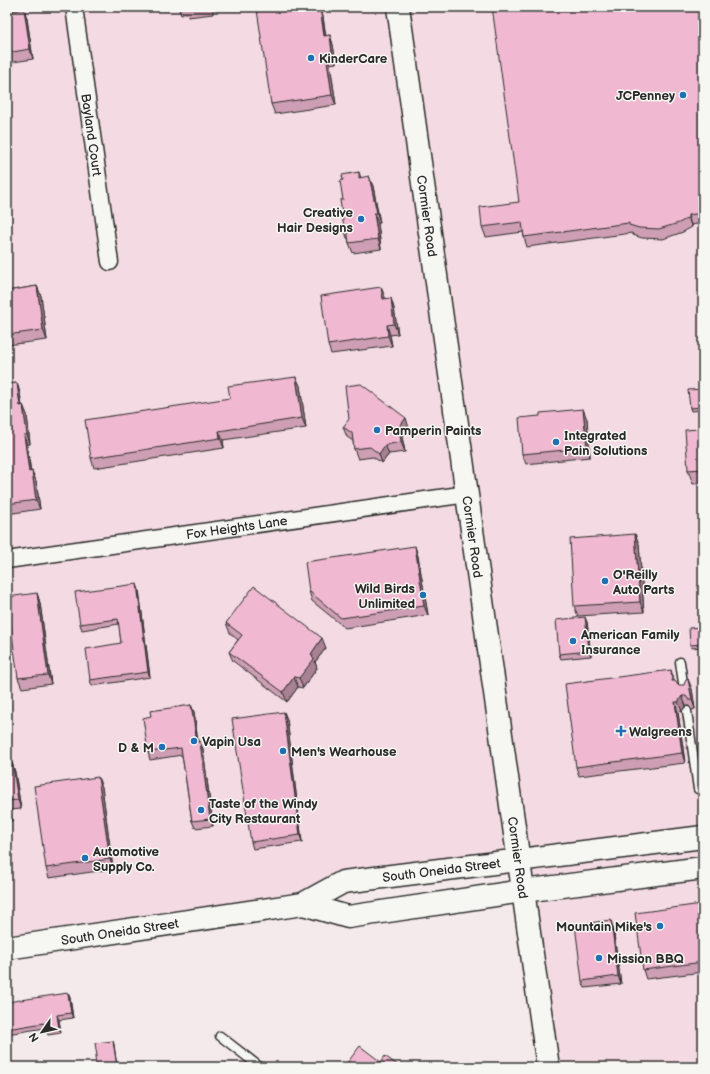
<svg xmlns="http://www.w3.org/2000/svg" width="710" height="1074" font-family="'Balsamiq Sans',sans-serif">
	<style>
		.built { fill: #f4dbe3 }
		.lines { fill: none; stroke-linecap: round; stroke-linejoin: round }
		.lane-casing { stroke: #2b2b2b; stroke-width: 11 }
		.street-casing { stroke: #2b2b2b; stroke-width: 19 }
		.secondary-casing { stroke: #2b2b2b; stroke-width: 25 }
		.lane { stroke: #f6f6f2; stroke-width: 8 }
		.street { stroke: #f6f6f2; stroke-width: 16 }
		.secondary { stroke: #f6f6f2; stroke-width: 22 }
		.wall { fill: #ce9fb4; stroke: #2b2b2b }
		.shaded-wall { fill: #a88292; stroke: #2b2b2b }
		.building { fill: #f0b9d1; stroke: #2b2b2b }
		.poi-dot { fill: #1f6fb2; stroke: #f6f6f2; stroke-width: 1.5 }
		.labels { text-anchor: middle; stroke-width: 3; stroke-linejoin: round; paint-order: stroke }
		.poi-label { font-size: 13px; font-weight: bold; fill: #2b2b2b; stroke: #f6f6f2; text-anchor: start }
		.street-label { font-size: 13px; fill: #2b2b2b; stroke: #f6f6f2 }
	</style>
	<rect width="100%" height="100%" fill="#f5eaeb"/>
	<filter id="ink" filterUnits="userSpaceOnUse"><feTurbulence type="fractalNoise" baseFrequency=".025" numOctaves="2"/><feDisplacementMap in="SourceGraphic" scale="8" xChannelSelector="R" yChannelSelector="G"/><feConvolveMatrix kernelMatrix="1 2 1 2 8 2 1 2 1" color-interpolation-filters="sRGB"/></filter>
	<g filter="url(#ink)">
		<!-- built -->
		<path class="built" d="M7,7H703V1067H548L519,860L343,882L303,904L7,948Z"/>
		<g class="lines">
			<defs>
				<path id="lane" d="M680,662L684,690
					M687,711L698,789
					M220,1036L260,1067"/>
				<g id="street">
					<path id="s1" d="M74,7L110,262"/>
					<path id="s2" d="M7,560L467,494"/>
				</g>
				<g id="secondary">
					<path id="s3" d="M398,7L548,1067"/>
					<path d="M303,904L348,917L523,891L703,868"/>
					<path id="s4" d="M7,948L303,904L343,882L703,837"/>
				</g>
			</defs>
			<!-- lane casing -->
			<use href="#lane" class="lane-casing"/>
			<!-- street casing -->
			<use href="#street" class="street-casing"/>
			<!-- secondary casing -->
			<use href="#secondary" class="secondary-casing"/>
			<!-- lane -->
			<use href="#lane" class="lane"/>
			<!-- street -->
			<use href="#street" class="street"/>
			<!-- secondary -->
			<use href="#secondary" class="secondary"/>
		</g>
		<!-- wall -->
		<path class="wall" d="M178,7H221L222,9L213,10V14L188,17L187,14L181,15Z
			M703,7V223L691,225L692,227L683,232L663,239L642,238L633,235L632,233L527,247L524,237L523,232L486,237L482,227L519,202Z
			M24,9L27,19L33,59L7,63V10V12Z
			M322,11L326,36L330,35L333,45L336,63L330,64L336,105L275,114L271,104Z
			M359,172L361,178L373,186L380,223H378L381,249L353,253L349,243L348,238H347L344,228L343,200V180Z
			M37,286L41,296L47,340L7,345V291Z
			M385,297V299L394,308L398,334L390,335L392,346L331,354L328,345Z
			M296,377L300,386L306,428L223,440L224,448L94,468L91,458L230,398Z
			M17,383L20,393L22,406L23,405L27,415L30,444L27,445L31,472L32,471L36,481L40,509L7,514V384Z
			M703,389V410L691,411L690,408Z
			M540,416L587,419L590,457L526,464L522,454Z
			M703,426V483L693,484L688,470L700,429Z
			M343,427L409,428L402,437L405,452L389,454L382,463L373,457L358,459L354,449L353,441L347,437Z
			M635,534L639,544L644,612L578,616L574,606Z
			M418,556L428,615L345,628L312,601L309,591Z
			M139,590L150,677L92,686L90,680L121,643L119,624L82,630L80,624Z
			M37,593L40,603L51,684L22,688L18,678Z
			M587,622L591,656L561,659L559,654Z
			M226,623L326,648L315,662L317,668L303,688L298,687L287,702L233,661L229,652L238,640L230,633Z
			M703,627V647L691,648L690,645Z
			M674,681L678,685L692,689L695,709L692,710L689,706H686L682,711L678,712L685,763L579,776L576,767Z
			M191,705L194,712L198,742H200L203,749L213,826L195,828L192,821L182,755L150,760L148,752L151,716Z
			M287,719L302,842L253,849L251,842Z
			M7,763H12L15,772L21,809L10,810L12,821L7,822Z
			M102,787L113,869L49,878L46,868Z
			M702,904L703,906V972L646,979L643,970Z
			M613,928L621,984L585,988L582,981Z
			M68,993L70,998L73,1018L59,1020L61,1033L48,1035L45,1028L7,1034V1008Z"/>
		<!-- shaded-wall -->
		<path class="shaded-wall" d="M320,7H321L322,11L327,46L324,36Z
			M24,9L27,19L33,59L30,49Z
			M330,35L333,45L336,63L332,53Z
			M326,54L330,64L336,105L332,95Z
			M369,176L373,186L380,223L377,213Z
			M374,213L378,223L381,249L378,239Z
			M688,215L691,225L692,227L688,218Z
			M37,286L41,296L47,340L43,330Z
			M381,287L385,297L387,309L383,299Z
			M391,298L394,308L398,334L394,324Z
			M387,325L390,335L392,346L388,336Z
			M296,377L300,386L306,428L302,418Z
			M17,383L20,393L23,416L20,406Z
			M23,405L27,415L30,444L27,435Z
			M583,409L587,419L590,457L587,448Z
			M406,418L409,428L402,437L405,452L401,442L399,427Z
			M219,431L223,440L224,448L220,438Z
			M24,435L27,445L32,482L29,472Z
			M385,445L389,454L382,463L379,454Z
			M32,471L36,481L40,509L36,500Z
			M635,534L639,544L644,612L640,602Z
			M415,546L418,556L428,615L424,606Z
			M137,584L139,590L150,677L148,672Z
			M37,593L40,603L51,684L48,675Z
			M585,617L587,622L591,656L589,651Z
			M322,638L326,648L315,662L317,668L303,688L299,678L311,654Z
			M671,670L674,680L676,691L672,681Z
			M294,677L298,687L287,702L283,692Z
			M688,679L692,689L695,709L692,700Z
			M682,696L686,706L682,711L678,702Z
			M675,702L678,712L685,763L682,753Z
			M191,705L194,712L199,750L197,742Z
			M284,712L287,719L302,842L300,835Z
			M200,742L203,749L213,826L210,819Z
			M12,763L15,772L21,809L18,800Z
			M98,777L102,787L113,869L110,859Z
			M7,802L10,810L12,821L9,812Z
			M611,920L613,928L621,984L618,976Z
			M68,993L70,998L73,1018L71,1013Z
			M57,1015L59,1020L61,1033L59,1028Z
			M113,1041L114,1044L117,1067Z"/>
		<!-- building -->
		<path class="building" d="M278,7H320L324,36L330,35L332,53L326,54L332,95L271,104L257,10Z
			M492,7H703V213L688,215V218L679,223L659,229L639,228L629,225V223L524,237L522,222L482,227L480,207L519,202Z
			M24,9L30,49L7,53V12Z
			M359,172V178L369,176L377,213H374L378,239L349,243L347,228H344L340,200H343L340,181L343,180L342,175Z
			M37,286L43,330L7,335V291Z
			M381,287L383,299L391,298L394,324L387,325L388,336L328,345L321,296Z
			M296,377L302,418L219,431L220,438L91,458L85,420L230,398L228,386Z
			M17,383L20,406L23,405L27,435H24L29,472L32,471L36,500L7,504V384Z
			M361,384L406,418L399,427L401,442L385,445L379,454L370,447L354,449L352,433L343,427L349,419L345,386Z
			M703,389V407L690,408L688,390Z
			M583,409L587,448L522,454L519,418L540,416V413Z
			M700,426H703V472V469L688,470L685,430L700,429Z
			M635,534L640,602L574,606L570,539Z
			M415,546L424,606L341,618L309,591L305,562Z
			M137,584L148,672L90,680L86,649L121,643L118,619L80,624L75,592Z
			M254,586L322,638L311,654L313,655L312,657L314,659L299,678L294,677L283,692L229,652L242,635L226,623Z
			M37,593L48,675L18,678L7,597Z
			M585,617L589,651L559,654L556,620Z
			M703,627V644L690,645L689,628Z
			M671,670L672,681H675L678,685H684L686,679H688L692,700H689L686,696H682L678,702H675L682,753L576,767L565,684Z
			M191,705L197,742H200L210,819L192,821L181,748L148,752L143,718L151,716L150,711Z
			M284,712L300,835L251,842L232,719Z
			M7,763H12L18,800L7,801Z
			M98,777L110,859L46,868L34,786Z
			M7,803L9,812H7Z
			M702,904L703,911V962L643,970L635,913Z
			M611,920L618,976L582,981L575,925Z
			M68,993L71,1013L57,1015L59,1028L46,1030L44,1023L7,1029V1008H8L7,1002Z
			M113,1041L117,1067H96L95,1056H97L95,1043Z
			M360,1046L381,1062L385,1056L400,1067H344Z
			M339,1064L343,1067H337Z"/>
	</g>
	<!-- markers -->
	<g class="poi-dot">
		<circle cx="311" cy="58" r="4"/>
		<circle cx="683" cy="95" r="4"/>
		<circle cx="361" cy="219" r="4"/>
		<circle cx="377" cy="430" r="4"/>
		<circle cx="556" cy="442" r="4"/>
		<circle cx="605" cy="581" r="4"/>
		<circle cx="423" cy="595" r="4"/>
		<circle cx="573" cy="641" r="4"/>
		<path d="M619 725h4v4h4v4h-4v4h-4v-4h-4v-4h4z"/>
		<circle cx="194" cy="741" r="4"/>
		<circle cx="162" cy="747" r="4"/>
		<circle cx="283" cy="751" r="4"/>
		<circle cx="201" cy="810" r="4"/>
		<circle cx="85" cy="858" r="4"/>
		<circle cx="660" cy="926" r="4"/>
		<circle cx="599" cy="958" r="4"/>
	</g>
	<g class="labels">
		<!-- poi labels -->
		<g class="poi-label">
			<text x="319" y="63">KinderCare</text>
			<text x="675" y="100" text-anchor="end">JCPenney</text>
			<text x="353" y="217" text-anchor="end">Creative<tspan x="353" dy="15">Hair Designs</tspan></text>
			<text x="385" y="435">Pamperin Paints</text>
			<text x="564" y="440">Integrated<tspan x="564" dy="15">Pain Solutions</tspan></text>
			<text x="613" y="579">O'Reilly<tspan x="613" dy="15">Auto Parts</tspan></text>
			<text x="415" y="593" text-anchor="end">Wild Birds<tspan x="415" dy="15">Unlimited</tspan></text>
			<text x="581" y="639">American Family<tspan x="581" dy="15">Insurance</tspan></text>
			<text x="629" y="736">Walgreens</text>
			<text x="202" y="746">Vapin Usa</text>
			<text x="154" y="752" text-anchor="end">D &amp; M</text>
			<text x="291" y="756">Men's Wearhouse</text>
			<text x="209" y="808">Taste of the Windy<tspan x="209" dy="15">City Restaurant</tspan></text>
			<text x="93" y="856">Automotive<tspan x="93" dy="15">Supply Co.</tspan></text>
			<text x="652" y="931" text-anchor="end">Mountain Mike's</text>
			<text x="607" y="963">Mission BBQ</text>
		</g>
		<!-- street labels -->
		<g class="street-label">
			<text dy="5" stroke="none"><textPath href="#s1" startOffset="129">Bayland Court</textPath></text>
			<text dy="5" stroke="none"><textPath href="#s3" startOffset="211">Cormier Road</textPath></text>
			<text dy="5" stroke="none"><textPath href="#s2" startOffset="232">Fox Heights Lane</textPath></text>
			<text dy="5" stroke="none"><textPath href="#s3" startOffset="535">Cormier Road</textPath></text>
			<text dy="5" stroke="none"><textPath href="#s3" startOffset="859">Cormier Road</textPath></text>
			<text dy="5" stroke="none"><textPath href="#s4" startOffset="444">South Oneida Street</textPath></text>
			<text dy="5" stroke="none"><textPath href="#s4" startOffset="114">South Oneida Street</textPath></text>
		</g>
	</g>
	<!-- margin -->
	<rect width="710" height="1074" fill="none" stroke="#f6f6f2" stroke-width="24"/>
	<rect x="12" y="12" width="686" height="1050" fill="none" stroke="#2b2b2b" stroke-width="1.5" filter="url(#ink)"/>
	<!-- north arrow -->
	<g transform="translate(42 1032) rotate(236)" stroke="#f6f6f2" stroke-width="3" paint-order="stroke">
	<path d="M0-3L7 15L0 10L-7 15Z" fill="#2b2b2b"/>
	<text y="-6" font-size="11" font-weight="bold" text-anchor="middle" fill="#2b2b2b">N</text>
	</g>
</svg>
